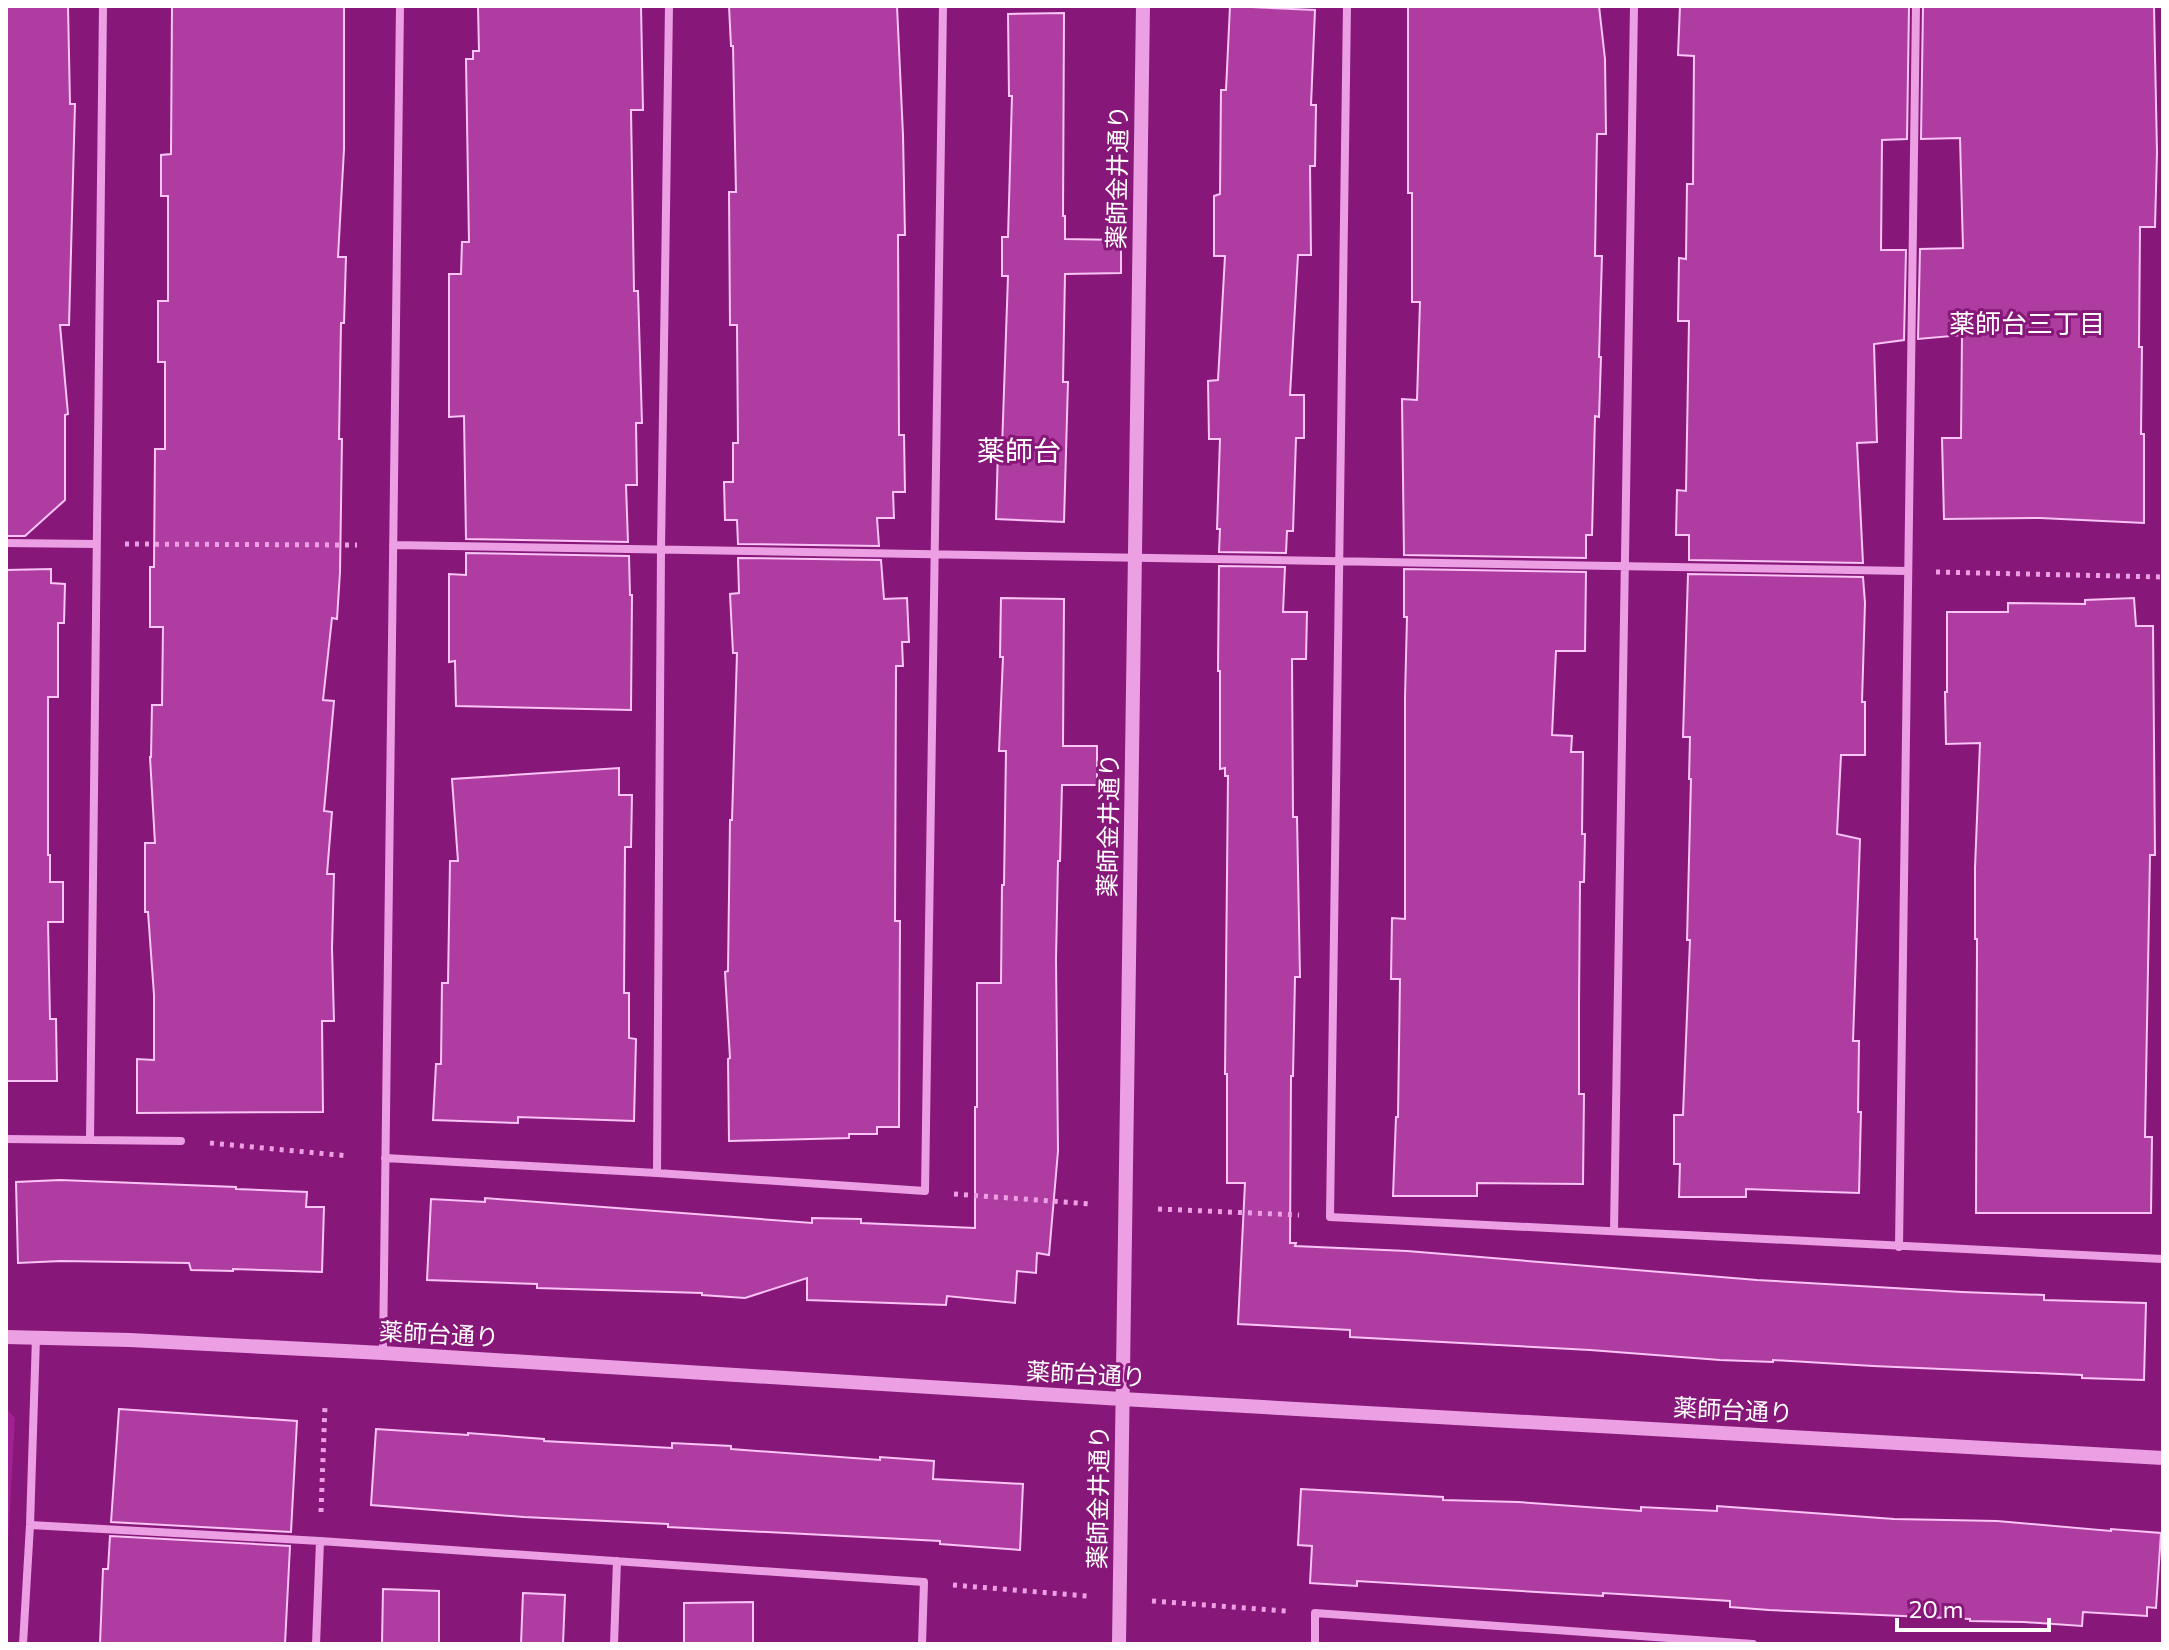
<svg xmlns="http://www.w3.org/2000/svg" width="2169" height="1650" font-family="Commissioner,'Noto Sans JP',sans-serif">
	<style>
		.green { fill: #a12092 }
		.building { fill: #af3ca1; stroke: #fac4f4; stroke-width: 2 }
		.lines { fill: none; stroke-linecap: round; stroke-linejoin: round }
		.path { stroke: #ed9fe4; stroke-width: 5; stroke-dasharray: 4 6; stroke-linecap: butt }
		.minor { stroke: #ed9fe4; stroke-width: 8 }
		.tertiary { stroke: #ed9fe4; stroke-width: 14 }
		.labels { text-anchor: middle; stroke-width: 6; stroke-linejoin: round; paint-order: stroke }
		.street-label { font-size: 24px; fill: #fff; stroke: #871879 }
		.neighbourhood-label { font-size: 26px; fill: #fff; stroke: #871879 }
		.quarter-label { font-size: 28px; fill: #fff; stroke: #871879 }
	</style>
	<rect width="100%" height="100%" fill="#871879"/>
	<!-- green -->
	<path class="green" d="M6,1408L15,1418L6,1578Z"/>
	<!-- building -->
	<path class="building" d="M6,6H68L70,104H75L69,325H60L68,414L65,415V500L25,536H6Z
		M172,6H344V149L338,257H346L344,323H341L339,439H342L340,572L337,619L332,618L323,700L334,701L324,811L332,812L327,874H334L332,948L334,1021H322L323,1112L137,1113V1059L154,1060V995L148,912H145V843H155L150,757H151L152,705H162L163,627H150V567H154L155,449H165V362H158V301H168V196H161V155L171,154Z
		M478,6H641L643,110H631L634,291H638L642,423H636L637,485H626L628,542L466,539L464,416L449,417V274H461L462,242H469L466,59H473V51H479Z
		M729,6H897L903,135L905,235H898L899,435H904L905,492H893L894,518H877L879,546L738,544L737,520H725L724,482H733V443H738L737,325H730L729,192H736L733,46H731Z
		M1230,6L1315,10L1311,105H1316L1315,166H1310L1311,255H1298L1290,395H1304V438H1296L1293,531H1287L1286,553L1219,552L1220,529H1217L1220,439H1209L1208,381L1218,380L1225,256H1214V196L1220,194L1221,90H1226Z
		M1408,6H1599L1605,59L1606,134H1597L1595,256H1602L1599,357H1601L1599,417L1595,416L1592,535H1586V558L1404,555L1402,399L1417,400L1420,302H1412V193H1408Z
		M1680,6H1909L1907,139L1882,140L1881,250H1906L1904,340L1874,344L1877,442L1857,443L1863,563L1689,560V535H1676L1677,490L1686,491L1689,321H1678L1679,258L1686,259L1687,184H1693L1694,56L1678,55Z
		M1923,6H2154L2157,152L2155,227H2140L2139,347H2142L2141,434H2144V523L2040,518L1944,519L1942,438H1961L1962,335L1918,339L1920,249L1963,248L1960,138L1921,139Z
		M1064,13L1063,216H1065V239L1121,240V273L1065,274L1063,382H1068L1064,522L996,519L998,448H1002L1008,276H1002V237H1008L1012,96H1009L1008,14Z
		M466,553L629,556L630,595H632L631,710L456,706L455,661L449,662V574L466,575Z
		M738,558L881,560L884,599L907,598L909,642H902L903,666H896L895,921H900L899,1127H877V1134H849V1138L729,1141L728,1059L730,1058L725,972L728,971L730,820H732L737,653H733L730,594L739,593Z
		M1219,566L1285,567L1283,612H1307L1306,659H1292L1293,817H1297L1300,977H1295L1293,1076H1291L1290,1243H1296L1295,1246L1407,1251L1757,1280L1962,1292L2044,1295V1300L2146,1303L2144,1380L2082,1378V1375L1873,1366L1773,1360V1362L1720,1360L1590,1350L1350,1337V1330L1238,1324L1245,1183H1227V1074H1225L1228,776H1225V768L1220,769V671H1218Z
		M51,569V583L65,584L64,623H58V697H48V855H50V882H63V922H48L50,1019H56L57,1081H6V570Z
		M1404,569L1586,572L1585,651H1556L1552,735L1572,736L1571,752H1583L1582,834H1585L1584,882H1580L1579,1004V1094H1584L1583,1184L1477,1183V1196H1393L1396,1117H1398L1400,979H1391L1392,918L1405,919V697L1407,617H1404Z
		M1688,574L1863,577L1865,603L1862,702H1865V755H1841L1837,834L1860,839L1853,1041H1859L1858,1112H1861L1859,1193L1746,1189V1197H1679L1680,1164H1674V1115H1683L1690,940H1687L1691,779H1689L1690,737H1683Z
		M1001,598L1064,599L1063,746H1097V785H1062L1060,861H1058L1056,959L1058,1151L1049,1255L1037,1253L1036,1273L1017,1271L1015,1303L947,1296L946,1305L807,1300V1278L745,1298L702,1295V1293L537,1288V1284L427,1280L431,1199L485,1202V1198L812,1223V1218L861,1219V1223L975,1228V1107H977V983H1001L1002,885H1004L1006,751H999L1003,657H1000Z
		M2134,598L2136,626H2153L2155,855H2150L2145,1137H2152L2151,1213H1976L1977,939H1975V868L1980,743L1946,744L1945,692H1947V612H2008V603L2085,604V600Z
		M619,768V795H632L631,847H625L624,993H629V1038L636,1039L634,1121L518,1117V1123L433,1120L436,1064H441L442,983H448L450,861H458L452,779Z
		M60,1180L236,1187V1189L307,1192L306,1207H324L322,1272L233,1269V1271L191,1270L189,1263L61,1261L18,1263L16,1182Z
		M119,1409L297,1421L291,1532L111,1522Z
		M376,1429L468,1435V1433L544,1439V1441L672,1448V1443L731,1446V1449L880,1460V1457L934,1461L933,1479L1023,1484L1020,1550L940,1544V1541L668,1527V1524L524,1517L371,1505Z
		M1301,1489L1443,1497V1500L1518,1502L1641,1511V1507L1717,1511V1506L1894,1519L1997,1521L2111,1531V1529L2161,1533L2156,1608L2147,1607V1616L2083,1612L2082,1626L2024,1622L1970,1621V1619L1769,1610L1730,1607V1601L1603,1593V1596L1357,1581V1586L1310,1583L1312,1546L1298,1545Z
		M110,1536L290,1546L285,1644H100L103,1569H108Z
		M383,1589L439,1591V1644H382Z
		M523,1593L565,1595L563,1644H521Z
		M753,1602V1644H684V1603Z"/>
	<g class="lines">
		<!-- path -->
		<path class="path" d="M125,544L357,545
			M1936,572L2163,577
			M210,1143L349,1156
			M954,1194L1092,1204
			M1158,1209L1299,1215
			M321,1512L325,1406
			M953,1585L1087,1596
			M1152,1601L1286,1611"/>
		<!-- minor -->
		<path class="minor" d="M1347,6L1330,1217L2163,1259
			M6,543L96,544
			M393,545L1908,571
			M6,1139L181,1141
			M90,1140L103,6
			M385,1158L657,1173L925,1191L943,6
			M657,1173L661,549L669,6
			M1614,1231L1634,6
			M1899,1247L1916,6
			M383,1353L400,6
			M30,1525L320,1541L924,1582L922,1644
			M23,1644L30,1525L36,1337
			M316,1644L320,1541
			M614,1644L617,1561
			M1315,1644V1613L1753,1644"/>
		<!-- tertiary -->
		<path class="tertiary" d="M6,1337L130,1340L383,1353L1122,1399L2163,1458
			M1119,1644L1143,6"/>
	</g>
	<g class="labels">
		<!-- street labels -->
		<g class="street-label">
			<text transform="translate(1118 177) rotate(-89)" y="8">薬師金井通り</text>
			<text transform="translate(1109 825) rotate(-89)" y="8">薬師金井通り</text>
			<text transform="translate(439 1335) rotate(3)" y="8">薬師台通り</text>
			<text transform="translate(1086 1375) rotate(3)" y="8">薬師台通り</text>
			<text transform="translate(1733 1411) rotate(3)" y="8">薬師台通り</text>
			<text transform="translate(1099 1497) rotate(-89)" y="8">薬師金井通り</text>
		</g>
		<!-- neighbourhood labels -->
		<g class="neighbourhood-label">
			<text x="2027" y="333">薬師台三丁目</text>
		</g>
		<!-- quarter labels -->
		<g class="quarter-label">
			<text x="1019" y="461">薬師台</text>
		</g>
	</g>
	<!-- border -->
	<rect width="2169" height="1650" fill="none" stroke="#ffffff" stroke-width="16"/>
	<!-- scale -->
	<path d="M1897 1618v12h152v-12" fill="none" stroke="#ffffff" stroke-width="4"/>
	<text x="1909" y="1618" font-size="24" fill="#ffffff" stroke="#871879" stroke-width="6" paint-order="stroke">20 m</text>
</svg>
